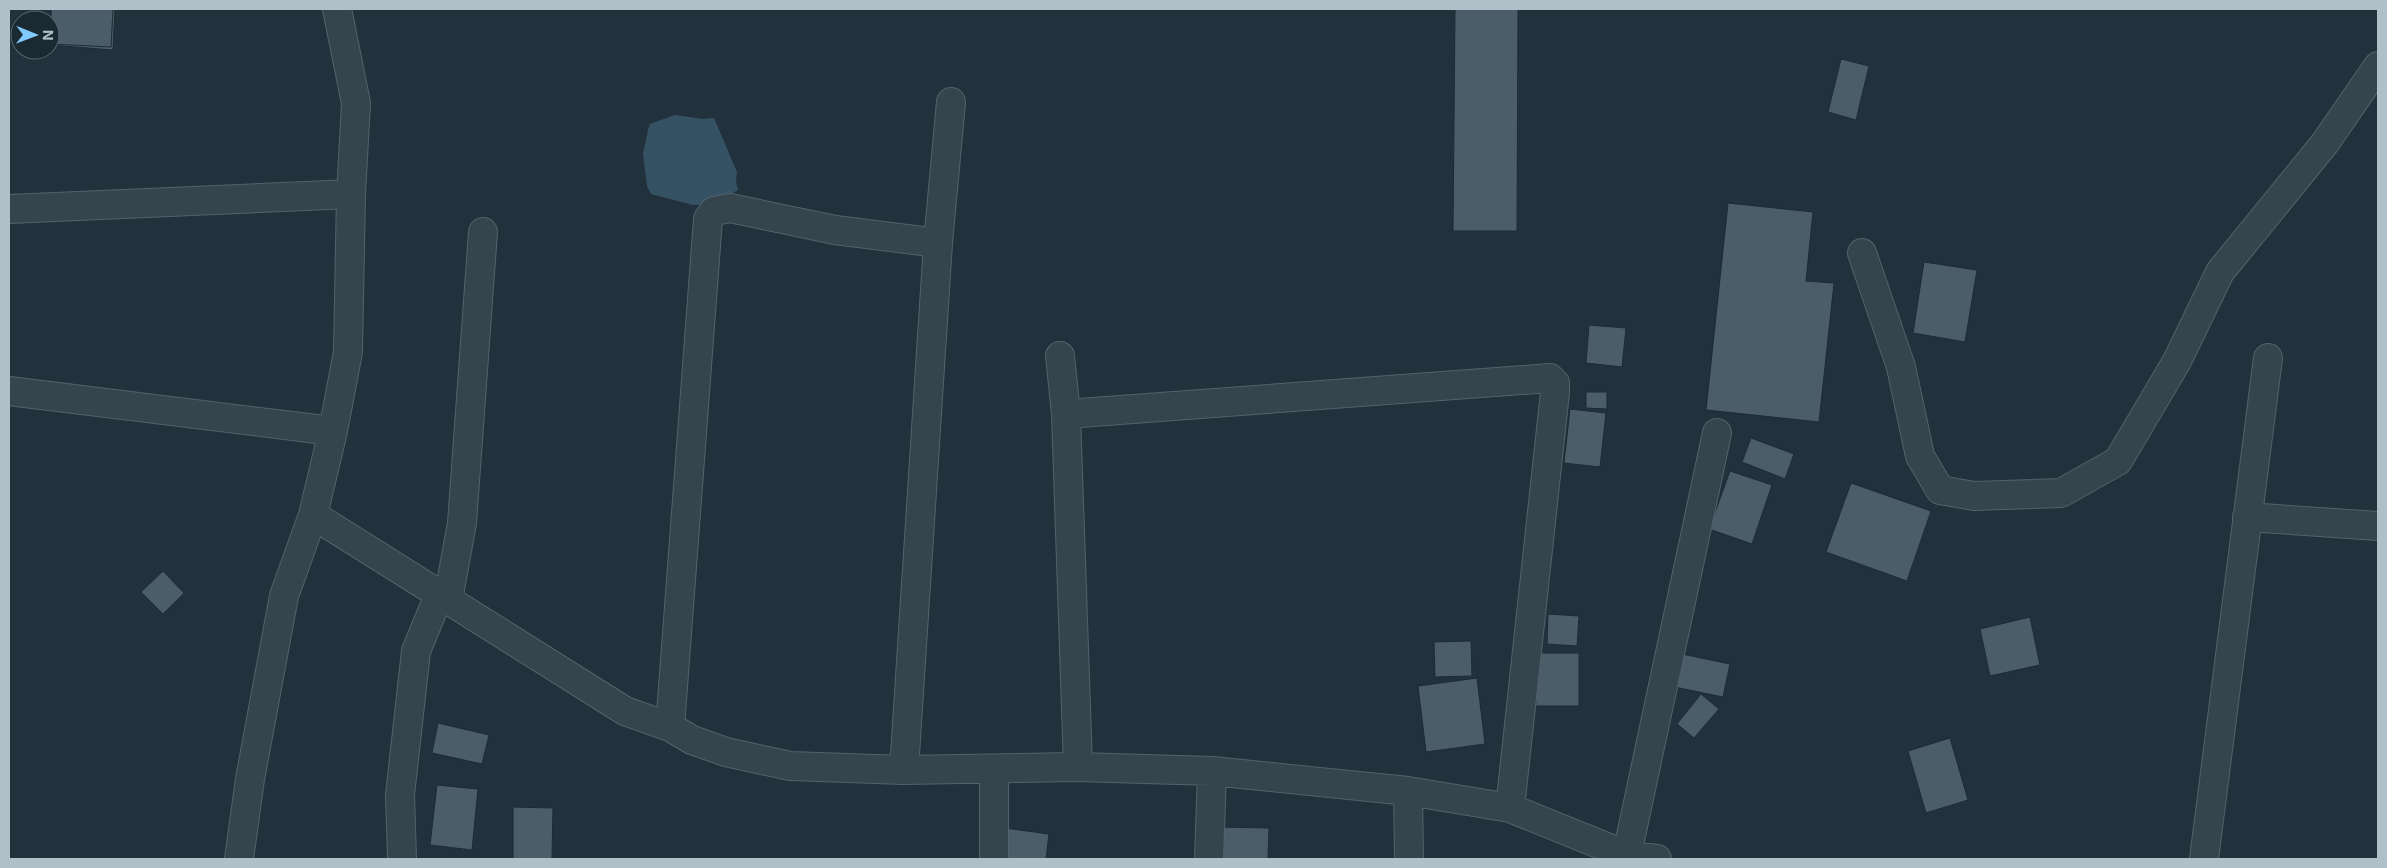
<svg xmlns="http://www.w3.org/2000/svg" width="2387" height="868" font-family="Inter,sans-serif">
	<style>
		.water { fill: #355265 }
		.building { fill: #4a5d68; stroke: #1d2b34 }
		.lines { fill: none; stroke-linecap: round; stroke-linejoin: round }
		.minor-casing { stroke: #54626b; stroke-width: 30 }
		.minor { stroke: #36444d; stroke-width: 28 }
	</style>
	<rect width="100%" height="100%" fill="#22323d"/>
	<!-- water -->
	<path class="water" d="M675,115L703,119L714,118L737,172L736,182L738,190L734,192L732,203L693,205L651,194L647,186L643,154L649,126L650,124Z"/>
	<!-- building -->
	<path class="building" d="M51,9H113L111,47L50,44Z
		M51,9H115L113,50L50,45Z
		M1455,9H1518L1517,231H1453Z
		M1841,59L1869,66L1856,120L1828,112Z
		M1728,203L1813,212L1806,281L1834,283L1819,422L1706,410Z
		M1924,262L1977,270L1965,342L1913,333Z
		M1589,325L1626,328L1622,367L1586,363Z
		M1586,392H1607V409L1586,408Z
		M1570,409L1606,413L1600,467L1564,463Z
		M1751,438L1794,454L1785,479L1742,462Z
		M1730,471L1772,485L1752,544L1709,529Z
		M1851,483L1931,511L1907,581L1826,552Z
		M163,571L184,593L163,614L141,592Z
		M1548,614L1579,616L1577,646L1547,644Z
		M2030,617L2040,665L1990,676L1980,629Z
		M1471,641L1472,676L1435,677L1434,642Z
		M1536,653H1579V706H1536Z
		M1677,653L1730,664L1723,697L1670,686Z
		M1477,678L1485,744L1426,752L1418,686Z
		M1701,694L1719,709L1694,738L1677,724Z
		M438,723L489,735L482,764L432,753Z
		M1950,738L1968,800L1926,813L1908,751Z
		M437,785L478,789L472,850L430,845Z
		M513,807L553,808L552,859H513Z
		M1218,827L1269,828L1268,859H1217Z
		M1005,828L1049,834L1046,859H1001Z"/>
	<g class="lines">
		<defs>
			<path id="minor" d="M9,209L351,194
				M1862,253L1901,367L1920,456L1940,490L1974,496L2061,493L2118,461L2177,361L2220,272L2325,143L2378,66
				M1060,356L1066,414L1078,767
				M9,391L333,431
				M1066,414L1550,378L1555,383V392L1510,808
				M313,515L625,711L670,727L708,219L714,211L730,208L835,230L938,243
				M2247,517L2378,526
				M448,600L462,523L483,232
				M670,727L692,740L726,752L790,766L904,770L1078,767L1212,771L1408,791L1510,808L1626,855L1657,859
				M994,769V859
				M904,770L938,243L951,102
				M1408,791L1409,859
				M239,859L250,779L284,596L313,515L333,431L348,352L351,194L356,103L337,9
				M402,859L400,795L416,651L439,595
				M1209,859L1212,771
				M1626,859L1717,433
				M2204,859L2268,358"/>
		</defs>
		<!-- minor casing -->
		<use href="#minor" class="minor-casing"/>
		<!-- minor -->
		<use href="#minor" class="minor"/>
	</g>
	<!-- border -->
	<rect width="2387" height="868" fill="none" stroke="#b1bfc8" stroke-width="20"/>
	<!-- north arrow -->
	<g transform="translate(35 35) rotate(91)"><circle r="24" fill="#1b2932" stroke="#57656e"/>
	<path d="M0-4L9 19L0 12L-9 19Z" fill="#82c9fd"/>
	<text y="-8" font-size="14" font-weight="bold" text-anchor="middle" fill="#b1bfc8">N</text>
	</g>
</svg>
